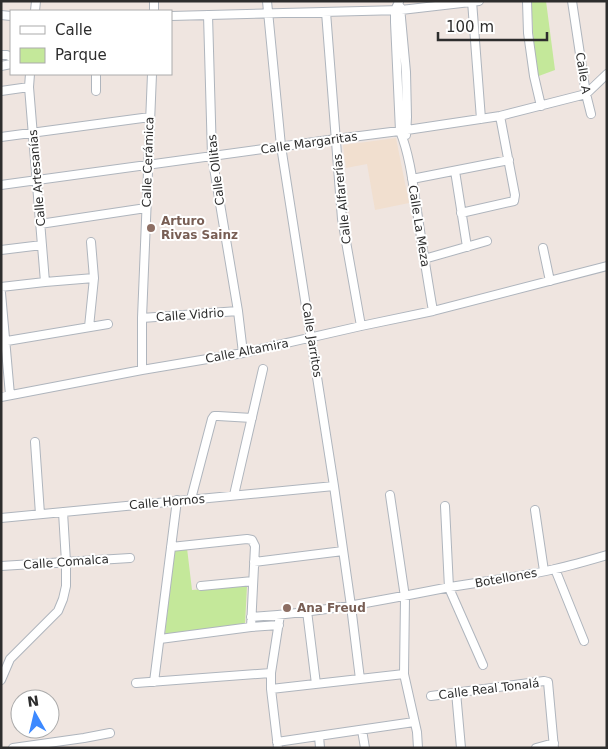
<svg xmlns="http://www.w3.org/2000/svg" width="608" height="749" font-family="'DejaVu Sans',sans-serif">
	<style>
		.education { fill: #f1dfcf }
		.green { fill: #c4e89a }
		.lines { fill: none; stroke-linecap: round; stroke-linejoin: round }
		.minor-casing { stroke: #afb5bd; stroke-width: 10 }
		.minor { stroke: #fff; stroke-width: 8 }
		.education-dot { fill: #8d6e63; stroke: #fff; stroke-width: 2 }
		.labels { text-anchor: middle; stroke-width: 4; stroke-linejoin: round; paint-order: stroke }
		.street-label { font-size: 12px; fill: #2d2d2d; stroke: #fff }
		.education-label { font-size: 12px; font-weight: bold; fill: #785e54; stroke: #fff; text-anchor: start }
	</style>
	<rect width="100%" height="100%" fill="#efe5e0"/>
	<!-- education -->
	<path class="education" d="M396,138L409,203L375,210L367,164L346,168L343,145Z"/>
	<!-- green -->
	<path class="green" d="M531,1H546L555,70L536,77Z
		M187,548L192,590L247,586L245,624L165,634L174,550Z"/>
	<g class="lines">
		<defs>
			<path id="minor" d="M267,1L281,146L334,486L351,606L360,679
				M472,1L481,119
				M527,1L528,33L534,76L541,106
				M572,1L586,94L591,114
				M399,2L395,10V22L400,131C410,156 413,184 417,211C422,244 427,277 433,311
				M400,7L406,72L407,117L406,135
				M35,11L36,1
				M154,11V1
				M326,12L342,219L361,326
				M1,15L11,16
				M208,15L212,156L238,311L243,353
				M171,16L401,10L479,1
				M1,55H7L11,57
				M1,66L11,64
				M30,74L29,87L45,282
				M1,91L29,87
				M96,91V74
				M1,137L150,117
				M455,171L467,247
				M412,179L509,160
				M1,185L336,139L407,130L500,116L586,94L607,74
				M461,213L514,201L515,195L500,116
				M40,224L146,208
				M543,248L550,281
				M1,250L42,245
				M424,259L487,241
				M1,287L45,282L94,278
				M1,293L10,395
				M142,318L238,311
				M89,327L94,278L91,242
				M1,342L108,324
				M142,370V318L152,74
				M1,397L142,370L243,353L361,326L433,311L607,266
				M35,442L40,514
				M234,495L263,369
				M390,495L405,597L404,674L417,732L418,748
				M191,499L212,419L214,416H218L252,418
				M445,506L449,588L483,665
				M535,510L544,571
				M1,518L334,486
				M171,547L247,539L252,540L255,546L251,627
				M254,562L343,551
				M1,566L130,558
				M555,569L584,641
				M201,586L253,581
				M307,611L316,684
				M251,617C318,613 384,600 450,587C485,581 521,577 555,569C573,565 590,560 607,555
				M160,639L251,627L279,625
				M1,680L10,659L58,611L63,599L66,586V562L63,512
				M154,682L177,500
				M136,683L271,673
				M271,689L404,674
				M456,692L461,748
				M431,696L544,681L548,682L554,748
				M362,730L365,748
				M319,736L320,748
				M277,742L414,722
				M13,748L84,738L110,733
				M278,748L271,689V673L280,615
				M536,748L554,743"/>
		</defs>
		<!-- minor casing -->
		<use href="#minor" class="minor-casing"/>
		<!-- minor -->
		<use href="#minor" class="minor"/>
	</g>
	<!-- markers -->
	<g class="education-dot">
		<circle cx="151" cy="228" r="5"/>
		<circle cx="287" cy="608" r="5"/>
	</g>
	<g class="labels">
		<!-- street labels -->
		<g class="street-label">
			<text transform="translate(583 73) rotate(81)" y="4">Calle A</text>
			<text transform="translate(309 143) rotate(-8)" y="4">Calle Margaritas</text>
			<text transform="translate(148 162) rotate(-88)" y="4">Calle Cerámica</text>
			<text transform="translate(216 170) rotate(-97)" y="4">Calle Ollitas</text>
			<text transform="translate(37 178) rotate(-95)" y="4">Calle Artesanías</text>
			<text transform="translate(342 199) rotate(-96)" y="4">Calle Alfarerías</text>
			<text transform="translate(419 226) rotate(81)" y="4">Calle La Meza</text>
			<text transform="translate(190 315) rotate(-4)" y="4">Calle Vidrio</text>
			<text transform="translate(312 340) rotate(81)" y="4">Calle Jarritos</text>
			<text transform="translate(247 351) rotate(-11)" y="4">Calle Altamira</text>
			<text transform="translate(167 502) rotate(-5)" y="4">Calle Hornos</text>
			<text transform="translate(66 562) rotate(-4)" y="4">Calle Comalca</text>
			<text transform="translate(506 578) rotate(-10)" y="4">Botellones</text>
			<text transform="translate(489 689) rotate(-7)" y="4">Calle Real Tonalá</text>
		</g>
		<!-- education labels -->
		<g class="education-label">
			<text x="161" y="225">Arturo<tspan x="161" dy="14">Rivas Sainz</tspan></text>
			<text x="297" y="612">Ana Freud</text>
		</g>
	</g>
	<!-- border -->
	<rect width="608" height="749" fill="none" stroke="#2d2d2d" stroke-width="5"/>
	<!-- legend -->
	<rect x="10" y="10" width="162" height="65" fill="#ffffff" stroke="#ababab"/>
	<rect x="20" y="26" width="25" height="8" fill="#ffffff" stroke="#ababab"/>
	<text x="55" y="35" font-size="15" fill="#2d2d2d">Calle</text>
	<rect x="20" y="48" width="25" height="15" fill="#c4e89a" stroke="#ababab"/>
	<text x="55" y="60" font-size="15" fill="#2d2d2d">Parque</text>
	<!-- north arrow -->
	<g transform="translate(35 714) rotate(352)"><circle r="24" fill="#ffffff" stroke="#ababab"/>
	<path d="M0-4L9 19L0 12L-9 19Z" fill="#3d89ff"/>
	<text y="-8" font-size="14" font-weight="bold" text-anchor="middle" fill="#2d2d2d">N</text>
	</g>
	<!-- scale -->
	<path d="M438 32v8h109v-8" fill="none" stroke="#2d2d2d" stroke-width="2.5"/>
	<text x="446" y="32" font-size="15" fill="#2d2d2d" stroke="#ffffff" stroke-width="4" paint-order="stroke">100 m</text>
</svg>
